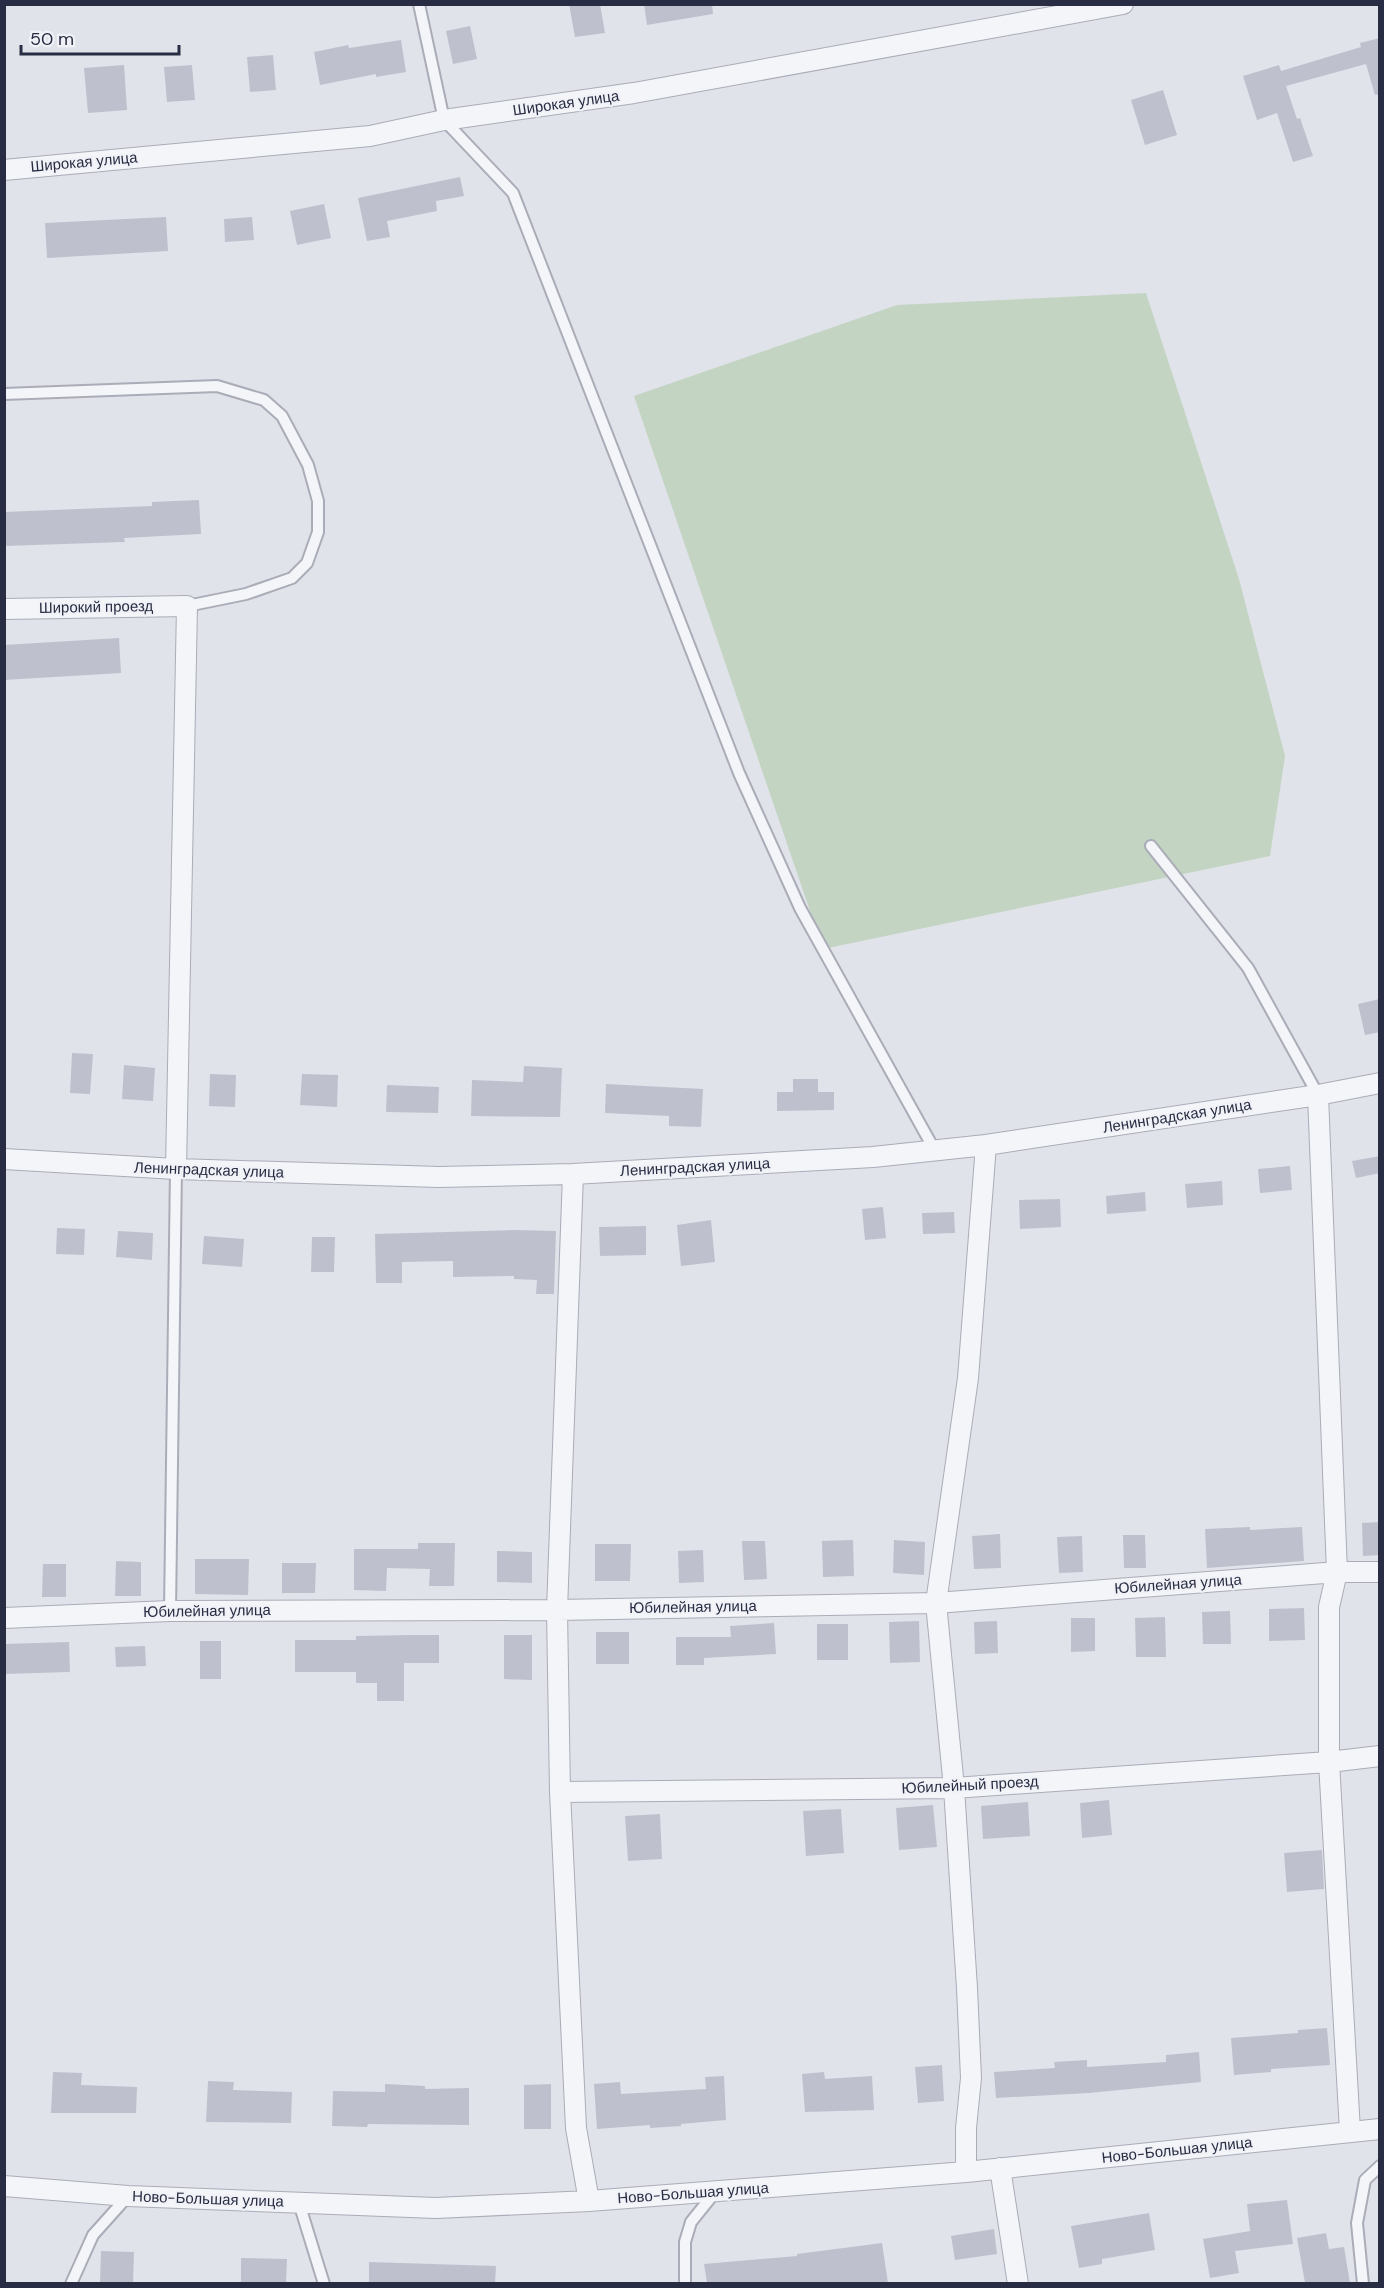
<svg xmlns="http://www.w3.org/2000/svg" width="1384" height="2288" font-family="'DM Sans',sans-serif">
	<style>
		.green { fill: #c3d4c2 }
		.building { fill: #bec1cd }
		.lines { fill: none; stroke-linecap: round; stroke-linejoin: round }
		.service-casing { stroke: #aaacb8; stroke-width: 14 }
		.minor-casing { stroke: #aaacb8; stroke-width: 22 }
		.service { stroke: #f4f5f8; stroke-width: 10 }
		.minor { stroke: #f4f5f8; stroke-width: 20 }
		.labels { text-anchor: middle; stroke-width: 4.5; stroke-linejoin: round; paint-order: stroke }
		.street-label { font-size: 15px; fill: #282d43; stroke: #f1f2f7 }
	</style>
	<rect width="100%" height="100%" fill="#e1e3ea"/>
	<!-- green -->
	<path class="green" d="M1146,293L1239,579L1285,756L1270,856L823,949L634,396L897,305Z"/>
	<!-- building -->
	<path class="building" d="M569,4H600L605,33L575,37Z
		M644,4H712L713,14L647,25Z
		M470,26L477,59L453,64L446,31Z
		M1380,38V94L1375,95L1366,64L1286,86L1297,119L1300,118L1313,156L1293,162L1277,113L1257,120L1243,76L1279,65L1281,71L1361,47L1360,43Z
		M401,40L406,72L376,77V74L320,85L314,52L348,45L349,48Z
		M273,55L276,90L250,92L247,57Z
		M124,65L127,110L88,113L84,68Z
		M192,65L195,100L167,102L164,67Z
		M1163,90L1177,135L1145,145L1131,100Z
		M460,177L464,196L436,201L437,211L387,221L390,237L367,241L358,198Z
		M324,204L331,238L297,245L290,211Z
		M166,217L168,251L47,258L45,223Z
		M252,217L254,240L225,242L224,219Z
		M199,500L201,534L124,538L125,542L4,546V512L152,506V502Z
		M119,638L121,673L4,680V645Z
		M1380,999V1032L1365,1035L1358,1004Z
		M72,1053L93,1054L90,1094L70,1093Z
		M124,1065L155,1068L153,1101L122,1099Z
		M524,1066L562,1068L560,1117L471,1116L472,1080L523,1082Z
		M210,1074L236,1075L235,1107L209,1106Z
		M302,1074L338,1075L337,1107L300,1105Z
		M793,1079H818V1092H834V1110L777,1111V1092H793Z
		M606,1084L703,1089L701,1127L669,1126V1116L605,1113Z
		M387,1085L439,1087L438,1113L386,1112Z
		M1380,1156V1173L1356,1178L1352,1161Z
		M1290,1166L1292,1190L1260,1193L1258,1169Z
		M1222,1181L1223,1205L1187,1208L1185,1184Z
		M1145,1192L1146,1211L1107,1214L1106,1196Z
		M1060,1199L1061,1227L1020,1229L1019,1200Z
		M883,1207L886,1238L865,1240L862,1209Z
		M954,1212L955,1233L923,1234L922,1213Z
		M711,1220L715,1262L681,1266L677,1225Z
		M646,1226V1255L600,1256L599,1227Z
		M57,1228L85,1229L84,1255L56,1254Z
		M515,1230L556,1231L554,1294H536L537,1280L514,1279V1276L453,1277V1261L402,1262V1283H376L375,1234Z
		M118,1231L153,1233L152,1260L116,1257Z
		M204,1236L244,1239L242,1267L202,1264Z
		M312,1237H335L334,1272H311Z
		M1380,1522V1555L1363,1556L1362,1523Z
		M1250,1527V1530L1302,1527L1304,1561L1207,1568L1205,1529Z
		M1000,1534L1001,1568L974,1569L972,1536Z
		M1123,1535H1145L1146,1568H1124Z
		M1082,1536L1083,1572L1059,1573L1057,1537Z
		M853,1540L854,1576L823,1577L822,1541Z
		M894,1540L925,1542L924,1575L893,1573Z
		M742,1541H765L767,1579L744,1580Z
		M418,1543H455L454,1586H429L430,1569L387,1568L386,1591L354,1590V1549H418Z
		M595,1544H631L630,1581H595Z
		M703,1550L704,1582L679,1583L678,1551Z
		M497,1551L532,1552V1583L497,1582Z
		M195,1559H249L248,1595L195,1594Z
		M116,1561L141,1562V1596H115Z
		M282,1563H316L315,1593H282Z
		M43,1564H66V1597H42Z
		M1304,1608L1305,1640L1269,1641V1609Z
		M1230,1611L1231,1644H1203L1202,1612Z
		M1165,1617L1166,1657H1136L1135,1618Z
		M1071,1618H1095V1651L1071,1652Z
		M919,1621L920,1662L890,1663L889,1622Z
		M997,1621L998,1653L975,1654L974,1622Z
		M774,1623L776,1654L704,1658V1665H676V1637H731L730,1626Z
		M817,1624H848V1660H817Z
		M596,1632H629V1664H596Z
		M411,1635H439V1663H404V1701H377V1683H356V1672H295V1640H356V1636Z
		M504,1635H532V1680L504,1679Z
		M200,1641H221V1679H200Z
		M69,1642L70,1672L4,1674V1644Z
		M145,1646L146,1666L116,1667L115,1647Z
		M1109,1800L1112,1835L1082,1838L1080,1803Z
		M1028,1802L1030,1836L983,1839L981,1806Z
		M933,1805L937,1847L899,1850L896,1808Z
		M841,1809L844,1853L806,1856L803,1811Z
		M660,1814L662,1859L628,1861L625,1816Z
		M1322,1850L1324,1889L1287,1892L1284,1853Z
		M1327,2028L1330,2065L1271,2069V2072L1234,2075L1231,2038L1298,2033V2030Z
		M1199,2052L1201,2082L1089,2093L996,2098L994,2072L1055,2068L1054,2062L1087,2060V2067L1166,2062V2055Z
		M942,2065L944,2101L918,2103L915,2067Z
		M53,2072L82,2073L81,2085L137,2087L136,2113H51Z
		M824,2072L825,2079L872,2076L874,2110L805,2112L802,2074Z
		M724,2076L726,2120L681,2124V2126L650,2128V2125L597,2129L594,2084L620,2082L621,2094L706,2089L705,2077Z
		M208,2081L234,2082L233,2090L292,2092L291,2123L206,2122Z
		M385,2084L425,2086V2089L469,2088V2125L368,2124L367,2127L332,2126L333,2091L385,2092Z
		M551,2084V2129H524V2085Z
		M1287,2200L1293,2244L1235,2251L1239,2273L1210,2278L1203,2239L1250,2231L1247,2204Z
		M1149,2213L1155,2250L1102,2259V2264L1079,2268L1071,2226Z
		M994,2229L997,2254L955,2260L951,2236Z
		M1326,2233L1329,2249L1344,2247L1350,2283H1305L1297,2238Z
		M882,2243L888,2283H707L704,2264L797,2256V2254Z
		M101,2251L134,2252L133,2283H100Z
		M241,2258L287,2259L286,2283H241Z
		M369,2262L496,2266L495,2283H369Z"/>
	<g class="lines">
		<defs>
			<path id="service" d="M419,4L444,120L513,193L739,773L800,908L934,1149
				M4,394L217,386L264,400L282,416L308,465L318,501V532L307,563L292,578L246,594L187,606
				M1151,846L1248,968L1318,1095
				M170,1611L176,1169
				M299,2203L324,2284
				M71,2284L93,2235L128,2196
				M685,2284V2242L691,2222L716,2191
				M1363,2284L1357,2223L1365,2180L1380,2166"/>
			<path id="minor" d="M4,170L370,136L444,120L634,93L1123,4
				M4,609L187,606L176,1169
				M1318,1095L1337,1572L1329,1607V1762L1350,2131
				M4,1159L176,1169L439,1177L573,1174L873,1157L986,1145L1318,1095L1380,1083
				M573,1174L557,1610L560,1792L576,2128L589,2201
				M4,1618L170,1611L557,1610L936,1603L1337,1572H1380
				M560,1792L954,1788L1329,1762L1380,1756
				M1000,2168L1018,2284
				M966,2172V2128L971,2078L967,1988L954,1788L936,1603L968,1378L986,1145
				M4,2186L128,2196L436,2208L589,2201L966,2172L1380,2129"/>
		</defs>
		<!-- service casing -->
		<use href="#service" class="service-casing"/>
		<!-- minor casing -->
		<use href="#minor" class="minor-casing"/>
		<!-- service -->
		<use href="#service" class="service"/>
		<!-- minor -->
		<use href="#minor" class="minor"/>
	</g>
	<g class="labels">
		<!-- street labels -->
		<g class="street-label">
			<text transform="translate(566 103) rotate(-8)" y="5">Широкая улица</text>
			<text transform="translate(84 162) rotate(-5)" y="5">Широкая улица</text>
			<text transform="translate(96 607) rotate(-1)" y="5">Широкий проезд</text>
			<text transform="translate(1177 1116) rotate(-9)" y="5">Ленинградская улица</text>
			<text transform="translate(695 1167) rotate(-3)" y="5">Ленинградская улица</text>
			<text transform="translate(209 1170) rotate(2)" y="5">Ленинградская улица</text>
			<text transform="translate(1178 1584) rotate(-4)" y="5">Юбилейная улица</text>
			<text transform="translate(693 1607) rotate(-1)" y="5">Юбилейная улица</text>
			<text transform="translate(207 1611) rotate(-1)" y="5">Юбилейная улица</text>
			<text transform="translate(970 1785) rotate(-3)" y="5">Юбилейный проезд</text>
			<text transform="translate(1177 2150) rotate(-6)" y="5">Ново-Большая улица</text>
			<text transform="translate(693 2193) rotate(-4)" y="5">Ново-Большая улица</text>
			<text transform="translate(208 2199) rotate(2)" y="5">Ново-Большая улица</text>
		</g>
	</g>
	<!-- border -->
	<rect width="1384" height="2288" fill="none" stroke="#282d43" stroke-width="12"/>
	<!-- scale -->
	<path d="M21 45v9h158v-9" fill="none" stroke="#282d43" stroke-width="3"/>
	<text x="30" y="45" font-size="18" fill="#282d43" stroke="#f1f2f7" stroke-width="4.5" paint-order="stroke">50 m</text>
</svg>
